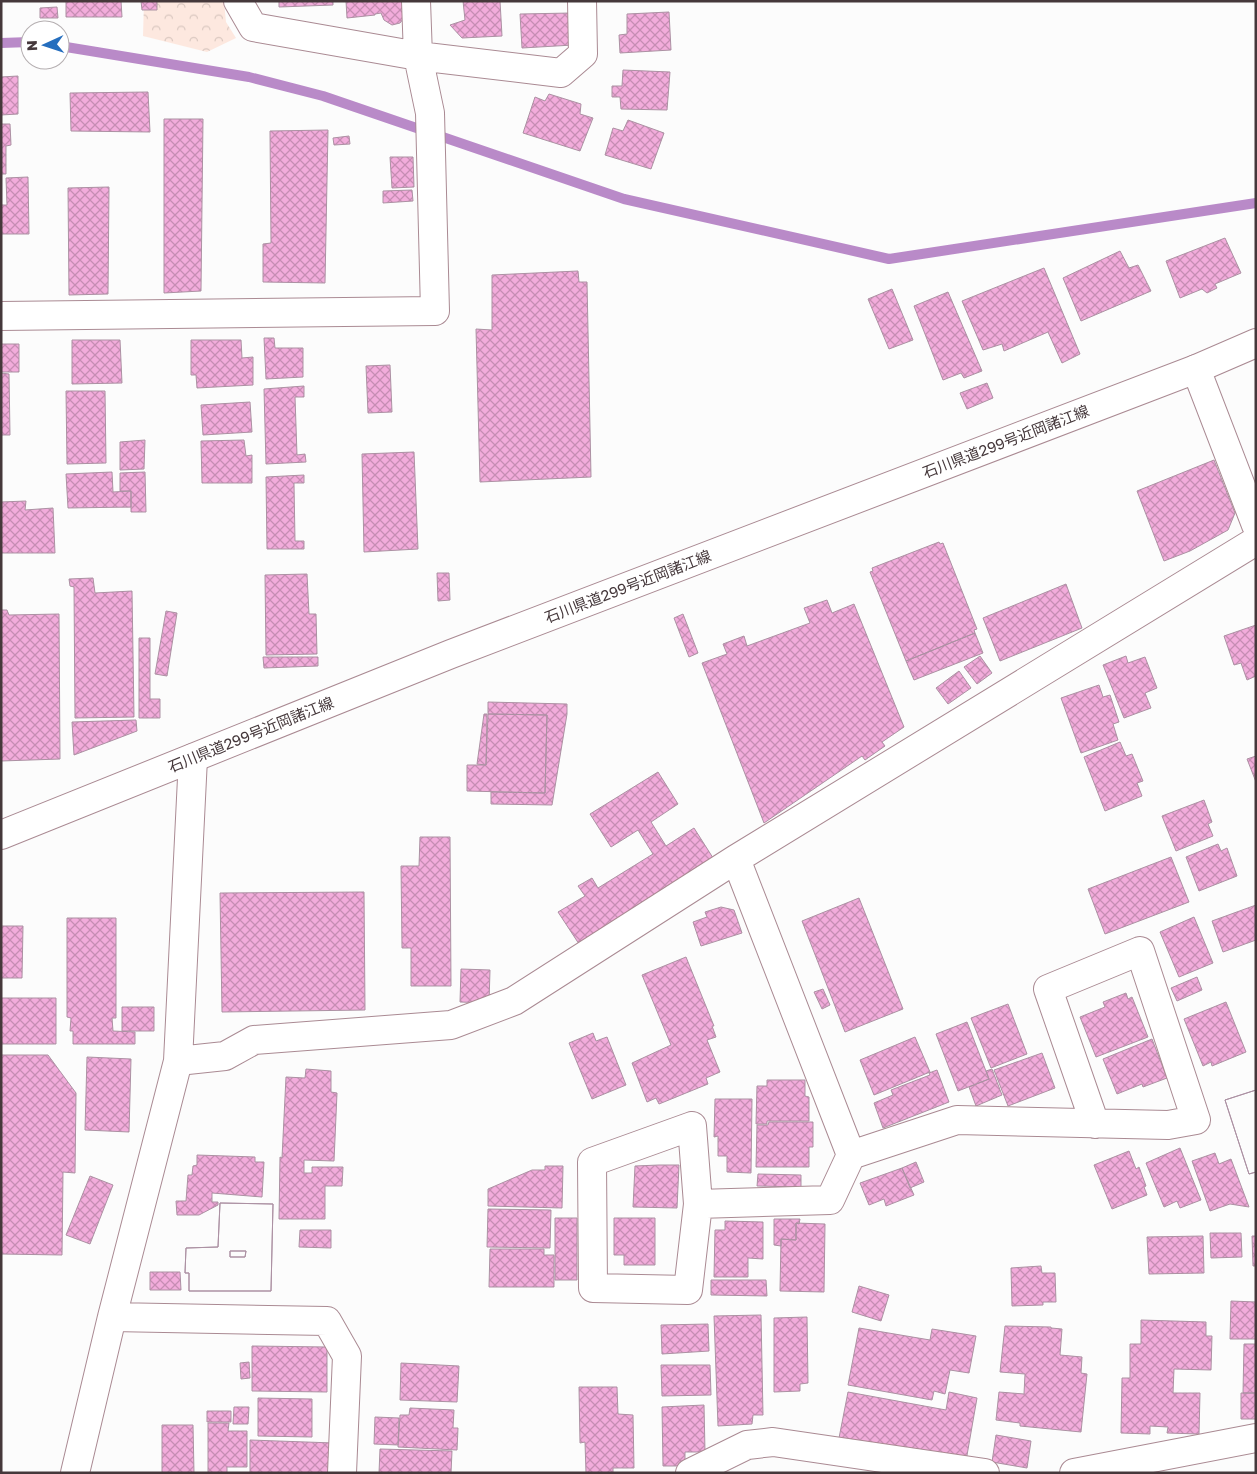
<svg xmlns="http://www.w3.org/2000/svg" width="1257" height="1474" font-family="'Golos Text','Noto Sans JP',sans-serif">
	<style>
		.forest { fill: url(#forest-crowns) }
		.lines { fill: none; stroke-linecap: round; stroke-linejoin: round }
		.stream { stroke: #b98ac8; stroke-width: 10 }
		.building { fill: url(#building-cross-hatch); stroke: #ac91a3; fill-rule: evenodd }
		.minor-casing { stroke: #aa8a93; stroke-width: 30 }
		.secondary-casing { stroke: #aa8a93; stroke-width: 30 }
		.minor { stroke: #fff; stroke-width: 28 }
		.secondary { stroke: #fff; stroke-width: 28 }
		.labels { text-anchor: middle; stroke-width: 4.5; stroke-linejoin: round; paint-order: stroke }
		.street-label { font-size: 15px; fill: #45383b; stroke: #fff }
	</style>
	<defs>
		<pattern id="forest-crowns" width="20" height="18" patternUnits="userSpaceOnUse" patternTransform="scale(1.25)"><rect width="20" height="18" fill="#fde8df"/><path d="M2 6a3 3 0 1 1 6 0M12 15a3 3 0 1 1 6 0" fill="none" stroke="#dac8c0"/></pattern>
		<pattern id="building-cross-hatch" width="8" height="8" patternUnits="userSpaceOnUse" patternTransform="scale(1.25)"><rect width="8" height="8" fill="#f2acdb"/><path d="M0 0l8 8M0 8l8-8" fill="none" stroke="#c68db3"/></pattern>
	</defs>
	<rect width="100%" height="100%" fill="#fcfcfc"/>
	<!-- forest -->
	<path class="forest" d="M144,1H224L226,22L236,38L207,52L143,36Z"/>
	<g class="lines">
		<!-- stream -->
		<path class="stream" d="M1,43L30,42
			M60,46L249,77L323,96L624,199L889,259L1256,203"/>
	</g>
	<!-- building -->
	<path class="building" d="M66,1H121L122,17H66Z
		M141,1H157V10H142Z
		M279,1H333V5L279,7Z
		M346,1H410L404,18L400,23L392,25L384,20L381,13L375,14V15L347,18Z
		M463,1H500L502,36L462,38L450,25L465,20Z
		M57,7L58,18H40V8Z
		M669,12L671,50L620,53L619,35L627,34V14Z
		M571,13L573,45L522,48L520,14Z
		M623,70L670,72L667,110L621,109L620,97H612V86H622Z
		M18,76V114L1,115V77Z
		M148,92L150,132L71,131L70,93Z
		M549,94L581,104L580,114L593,118L580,151L523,133L535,97L545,101Z
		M164,119H203L201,291L164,293Z
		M628,120L664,133L651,169L605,155L613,128L623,131Z
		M1,124H10L11,145L6,146V174H1Z
		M328,130L325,283L263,282V244L271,243L270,131Z
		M349,136L350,144L334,145L333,138Z
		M390,157H413L414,187L392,188Z
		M28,177L29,234H1V205H7L6,178Z
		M109,187L108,294L69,295L68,188Z
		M412,190L413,201L383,203V191Z
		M1225,238L1241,273L1215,284L1217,288L1207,293L1202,289L1180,298L1166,261Z
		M1120,251L1129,268L1138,265L1151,291L1081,321L1063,278Z
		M1044,268L1080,354L1062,363L1048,332L1004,351L1002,344L983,350L962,301Z
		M578,271L579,282H587L591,477L480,482L476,329L492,330V275Z
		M892,289L913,340L889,349L868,299Z
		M948,292L982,371L964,378L961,373L943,380L914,306Z
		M264,338H274L275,348H303V377L266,379Z
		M72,340H120L122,383L72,384Z
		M191,340H241L242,358L253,357V385L197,388L196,375H191Z
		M1,344H19V372H1Z
		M390,365L392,412L368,413L366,366Z
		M1,373L9,374L10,435H1Z
		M987,383L993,398L967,409L960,393Z
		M304,386V397H295L297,455L305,454L306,462L266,464L264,389Z
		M66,391H105L106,463L67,464Z
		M250,402L252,432L203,435L201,405Z
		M145,440L144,469L120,470V442Z
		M244,440L246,456L252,455V483H202L201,441Z
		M414,452L418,549L364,552L362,454Z
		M1214,460L1235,513L1228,530L1190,551L1164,561L1137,491Z
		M112,472L113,492L131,491V507L68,508L66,474Z
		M145,472L146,512H131V491H120V473Z
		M304,475V483H294L295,541H304V549H267L266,477Z
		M26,501L25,510L53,508L55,553H1V502Z
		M939,542L940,544L943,543L977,629L974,630L975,633L906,661L870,572L873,571L872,568Z
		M437,573H449L450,600L438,601Z
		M307,574L309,614H316L317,654L266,655L265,575Z
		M93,578L95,593L132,591L134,717L75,718L74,587L70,586L69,579Z
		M1066,584L1082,628L1000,661L983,618Z
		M827,600L832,613L854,604L904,727L882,742L885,746L865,760L862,756L764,823L702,663L727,654L723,644L744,636L747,646L810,623L804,608Z
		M1,610H7L9,615L59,614L60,759L1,761Z
		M166,611L177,613L167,676L155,674Z
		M683,614L698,653L689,657L674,618Z
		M1256,625V676L1247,680L1241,663L1234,665L1224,636Z
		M975,633L983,653L914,680L906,661Z
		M139,638H150V699H160V718H139Z
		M980,656L992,673L977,684L964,667Z
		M1126,656L1128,663L1145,657L1157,688L1145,693L1151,708L1124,718L1103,665Z
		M263,657H318V666L264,668Z
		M959,671L971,688L948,704L936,688Z
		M1099,685L1103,697L1110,695L1119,722L1113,724L1118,740L1081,753L1061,698Z
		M488,702L567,704V714L552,805L491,804V792L545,793L547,715L488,714Z
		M484,714H487L486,765L477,764Z
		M488,714L547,715L545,793L467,791V765H486Z
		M136,720L137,731L74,755L72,722Z
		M1120,742L1126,756L1132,754L1143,781L1137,783L1142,796L1105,811L1084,757Z
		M1256,756V782L1247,759Z
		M658,772L678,804L651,822L666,846L694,828L715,861L579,944L558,912L585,896L578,886L592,878L598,888L653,854L638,830L611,847L590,814Z
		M1204,800L1212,822L1208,824L1213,836L1176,851L1162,816Z
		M420,837H450L451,986H411V948H402L401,866H419Z
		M1218,844L1221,851L1227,848L1237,876L1199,891L1186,857Z
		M1171,857L1189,902L1105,934L1088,889Z
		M364,892L365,1010L222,1012L220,893Z
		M859,898L903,1009L845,1032L802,921Z
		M1256,905V940L1223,952L1212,921Z
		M721,907L734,910L742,933L701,946L693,922L707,917L705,912Z
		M1194,917L1213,963L1179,977L1160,932Z
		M67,918H116V1018H112L113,1031L135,1032V1044H73V1031H70L71,1018L67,1017Z
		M1,926H23L22,978H1Z
		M686,957L714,1026H712L716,1037L707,1040L720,1072L706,1078L708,1084L659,1104L656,1098L647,1102L632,1063L671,1045L642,975Z
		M461,969L490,970L489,1003L460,1002Z
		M1197,977L1202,990L1177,1001L1171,988Z
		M823,989L830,1005L822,1009L814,992Z
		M1126,993L1128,999L1132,997L1148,1037L1096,1057L1080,1017L1105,1007L1103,1002Z
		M1,998H56V1044H1Z
		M1226,1002L1246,1052L1212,1066L1211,1062L1203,1066L1184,1019Z
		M1008,1004L1027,1054L991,1068L971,1018Z
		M122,1007H154V1031H122Z
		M967,1022L989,1079L958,1091L936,1034Z
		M593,1033L596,1041L607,1037L626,1085L592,1099L569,1043Z
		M915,1037L930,1072L874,1095L860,1060Z
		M1152,1039L1167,1078L1143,1087L1142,1084L1117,1094L1103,1059Z
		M1042,1053L1055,1088L1008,1106L994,1070Z
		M1,1055H48L76,1093L75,1173L63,1172L62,1255L1,1254Z
		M87,1057L131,1059L129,1132L85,1130Z
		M306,1069L331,1071V1092L337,1093L334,1161L304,1160V1173H312V1167H343L342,1186H325V1219H279L280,1157L282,1158L286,1077L305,1078Z
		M992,1069L1002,1095L976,1106L969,1087L989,1079L986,1071Z
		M937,1070L949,1102L883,1128L874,1103L893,1095L891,1090L930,1075L929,1073Z
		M767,1080H805V1096L809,1097V1121H767V1124H756L757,1086H767Z
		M1256,1090V1172L1249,1174L1225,1100Z
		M1256,1090V1172L1249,1174L1225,1100Z
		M715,1099H752L751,1173L727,1172V1156H718V1136L714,1137Z
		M769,1122H813V1147H809V1167H756L757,1125H768Z
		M1180,1148L1201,1200L1180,1208L1177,1201L1164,1207L1146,1163Z
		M1129,1151L1136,1169L1139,1167L1146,1186L1144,1187L1147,1195L1112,1209L1094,1165Z
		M1215,1153L1219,1164L1231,1159L1249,1207L1230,1204L1210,1211L1192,1161Z
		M197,1155L255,1157V1162H264L262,1197L212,1193V1202H218V1205L199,1215H177L176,1201H186L188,1175H192L193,1166L197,1165Z
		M916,1162L924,1182L910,1188L902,1168Z
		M659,1165H679L677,1208L633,1207L635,1166Z
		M545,1166H563L562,1208L488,1206V1189L532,1170H545Z
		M902,1168L914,1195L886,1206L884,1199L869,1205L860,1183Z
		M758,1174L801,1175V1187L757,1186Z
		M90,1176L113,1185L90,1244L66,1235Z
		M220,1203L273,1204L271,1291H189V1273H185L186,1248L218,1247ZM230,1251H246L245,1257H230Z
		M220,1203L273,1204L271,1291H189V1273H185L186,1248L218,1247Z
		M488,1209L551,1210L550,1248L487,1247Z
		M555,1218H577V1280H555Z
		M614,1218H655V1265H624V1255H614Z
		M774,1219H800L799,1224L796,1223V1240L781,1239V1246L774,1245Z
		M725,1221L763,1222V1259L748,1258V1277H714L715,1230H725Z
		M796,1223L825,1224L824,1292L780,1291L781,1239L796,1240Z
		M300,1230H331V1248L299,1247Z
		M1210,1233H1241L1242,1257L1211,1258Z
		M1203,1236L1204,1273L1149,1274L1147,1237Z
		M1252,1236H1256V1266H1253Z
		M490,1249H544V1255H554V1287H489Z
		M230,1251H246L245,1257H230Z
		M1041,1266L1042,1273H1055L1056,1302H1043V1305L1012,1306L1011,1268Z
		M150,1272H180L181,1290H150Z
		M711,1280H766L767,1296L711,1295Z
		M859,1286L889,1295L881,1321L852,1312Z
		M1231,1301L1256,1302V1339H1230Z
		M761,1315L763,1415H753L752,1424L718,1426L714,1316Z
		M807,1317L808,1383L800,1384V1391L774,1392V1318Z
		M1141,1320L1206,1322V1336H1212L1211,1370L1174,1369L1173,1393H1200L1199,1434L1167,1433L1168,1427L1150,1426V1434L1121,1433L1122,1378H1130V1344H1141Z
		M708,1324L709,1351L662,1354L661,1325Z
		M1005,1326L1051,1327V1328L1062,1329L1060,1355L1082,1357L1081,1373L1087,1374L1081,1432L1020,1426V1423L996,1420L999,1392L1024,1394L1025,1374L1000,1372Z
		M859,1328L930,1340L932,1329L976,1336L969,1373L950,1370L945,1394L934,1391L932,1400L848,1385Z
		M1244,1344H1256V1393H1243Z
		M252,1346L327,1347V1392L252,1391Z
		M249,1362L250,1378L241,1379L240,1363Z
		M401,1363L459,1366L457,1402L400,1400Z
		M661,1365H710L711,1395L662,1396Z
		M579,1387H617L618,1414L633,1415L634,1468H613V1473H586L585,1442L580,1443Z
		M848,1392L946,1410L949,1392L977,1398L966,1461L839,1438Z
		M1241,1393H1256V1419H1241Z
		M258,1398L312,1399V1437L258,1436Z
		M704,1405L705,1452H685V1466H663L662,1407Z
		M234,1407H249L248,1424H233Z
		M410,1408L454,1410L453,1428H458L457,1450L398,1447L400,1415H409Z
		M207,1411H231V1422H207Z
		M375,1417L399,1418L398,1445L374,1444Z
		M208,1423H229L228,1431H247V1467H227V1473H208Z
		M162,1425H193L194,1473H162Z
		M996,1435L1031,1441L1027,1468L992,1462Z
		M250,1440L334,1443V1473H250Z
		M380,1449L452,1451L451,1473H379Z"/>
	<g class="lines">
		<defs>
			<path id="minor" d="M238,1L253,27L418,56L561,73L583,54L582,1
				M1,316L435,311L430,113L418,56L416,1
				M1196,369L1256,525
				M736,859L851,1155
				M178,1061L225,1056L254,1040L451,1025L514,1001L736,859L1256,541
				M698,1204L692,1126L592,1162L593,1288L688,1290L698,1204L830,1200L851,1155L957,1120L1168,1125L1196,1120L1140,951L1048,989L1095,1124
				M112,1317L327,1321L347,1356L342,1473
				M75,1473L112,1317L178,1061L193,758
				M690,1473L747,1445L773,1442L985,1473
				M1074,1473L1256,1438"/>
			<path id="secondary" d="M1,835L451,654L1196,369L1256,343"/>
		</defs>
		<!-- minor casing -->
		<use href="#minor" class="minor-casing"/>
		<!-- secondary casing -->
		<use href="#secondary" class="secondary-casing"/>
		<!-- minor -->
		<use href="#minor" class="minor"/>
		<!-- secondary -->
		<use href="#secondary" class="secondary"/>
	</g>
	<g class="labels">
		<!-- street labels -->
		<g class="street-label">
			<text transform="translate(1006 442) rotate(-21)" y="5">石川県道299号近岡諸江線</text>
			<text transform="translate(628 587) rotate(-21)" y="5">石川県道299号近岡諸江線</text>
			<text transform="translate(251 735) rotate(-22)" y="5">石川県道299号近岡諸江線</text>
		</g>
	</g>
	<!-- border -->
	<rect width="1257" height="1474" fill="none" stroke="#45383b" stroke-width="5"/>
	<!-- north arrow -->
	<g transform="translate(45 45) rotate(267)"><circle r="24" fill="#ffffff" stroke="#b5afb1"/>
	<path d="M0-4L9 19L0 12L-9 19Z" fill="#256ebe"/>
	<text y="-8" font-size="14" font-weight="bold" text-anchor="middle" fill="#45383b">N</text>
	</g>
</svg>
